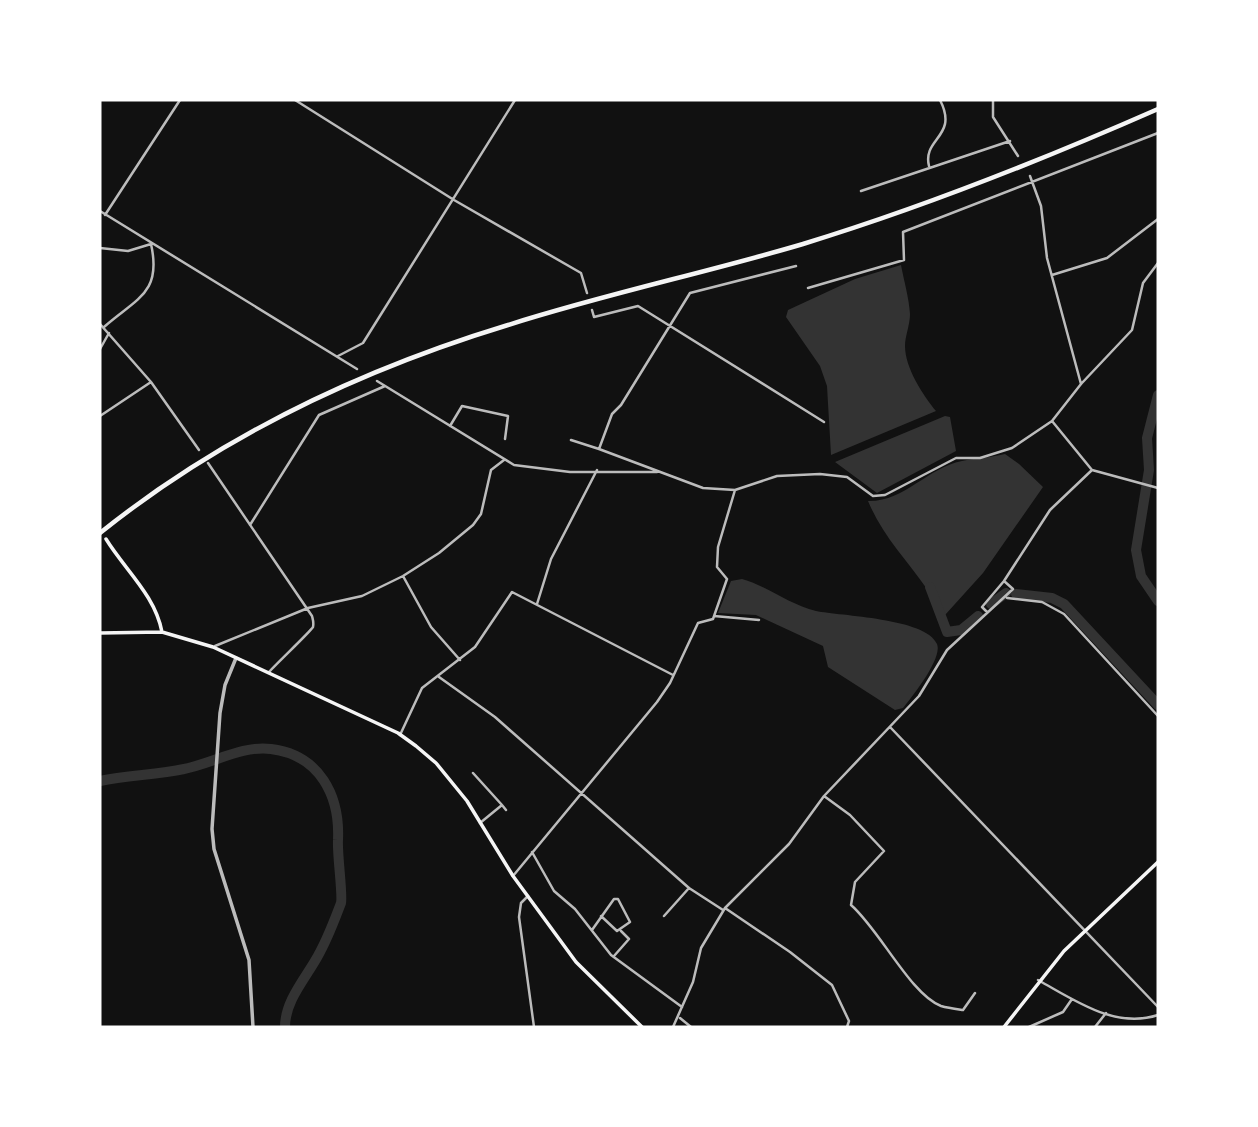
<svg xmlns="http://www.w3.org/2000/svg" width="1258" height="1127" font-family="'IBM Plex Serif',serif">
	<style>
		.water { fill: #333 }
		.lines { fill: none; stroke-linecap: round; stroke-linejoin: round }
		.river { stroke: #333; stroke-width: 10 }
		.minor { stroke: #bcbcbc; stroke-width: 2.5 }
		.tertiary { stroke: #bcbcbc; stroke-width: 3.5 }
		.secondary { stroke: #f5f5f5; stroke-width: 3.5 }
		.motorway { stroke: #f5f5f5; stroke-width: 4.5 }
	</style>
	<rect width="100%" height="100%" fill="#111"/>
	<!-- water -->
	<path class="water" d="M901,265C904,281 909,298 910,314C910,325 905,336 905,346C905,368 923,395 936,411L831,455L827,386L820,366L786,317L788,310L855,279Z
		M945,416L950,417L956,451L877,493L835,462Z
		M1005,454L1019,464L1043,487L983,573L945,615L933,588L927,589C906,559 882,535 868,501C904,502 927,468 962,461C975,458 989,458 1005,454Z
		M742,579C767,586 790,605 816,611C840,616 926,618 937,644C943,658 912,697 903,708L895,710L828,667L823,646L756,615L718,613L731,581Z"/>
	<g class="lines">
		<!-- river -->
		<path class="river" d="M1158,395L1147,438L1149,470L1136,550L1141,576L1158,601
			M930,587L947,632L961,630L978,616
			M1016,594L1052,598L1064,604L1158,705
			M991,604L1006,593
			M100,781C127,775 156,775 184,769C211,764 243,745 271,749C320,755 340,796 338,840C337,854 343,895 341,903C335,919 328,937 320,952C308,976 285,999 285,1027"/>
		<!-- minor -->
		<path class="minor" d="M295,100L454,200L581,273L587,293
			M993,100V117L1018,156
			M929,166C922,138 959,137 940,100
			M1030,176L1041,206L1047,258L1081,384
			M861,191L1010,141
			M100,211L357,369
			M105,215L180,100
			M100,248L128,251L151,244
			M796,266L690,293L621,405L612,414L599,449L703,488L735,490L777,476L820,474L847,477L873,496L885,495L956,458H980L1012,448L1052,421L1081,384L1132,330L1143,283L1158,263
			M1052,275L1107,258L1158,219
			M808,288L904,260L903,232L1158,133
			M592,310L594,317L638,306L824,422
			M100,324L151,382L199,450
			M104,327C137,298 162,293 151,244
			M100,349L109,333
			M338,356L363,343L515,100
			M377,381L514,465L570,472H657
			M100,416L151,382
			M1052,421L1092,470L1158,488
			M450,426L462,406L508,416L505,439
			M571,440L599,449
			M208,463L312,616C313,620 314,622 313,627C312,630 276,664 269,672
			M250,525L319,415L385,386
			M403,576L431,627L460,660
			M1007,598L1042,602L1064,614L1158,716
			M537,604L551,559L597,470
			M987,612L982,607L1004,581L1050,510L1092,470
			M714,616L759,620
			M215,646L308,608L362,596L403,576L439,553L473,525L481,514L491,470L504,460
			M439,677L495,717L689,888L723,910
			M890,727L1158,1007
			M400,735L422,688L475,647L512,592L673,675
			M473,773L502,805
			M824,796L850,815L884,851L855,882L851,905C879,929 911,995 941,1006C948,1008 956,1009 963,1010L975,993
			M480,823L502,805L506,810
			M532,852L554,891L575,909L611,955L682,1007
			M513,876L657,702L670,683L698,623L713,619L727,579L717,567L718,547L735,490
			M528,896L521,903L519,917L534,1027
			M725,908L790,952L832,985L849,1021L847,1027
			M664,916L689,888
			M592,930L614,899H618L630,922L617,931L601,916
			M614,956L629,939L621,931
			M1038,980C1076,1001 1115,1029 1158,1015
			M680,1018L691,1027
			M673,1027L693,982L701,948L725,908L789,844L824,796L919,696L947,650L1013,589L1004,581
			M1029,1027L1063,1012L1072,999
			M1095,1027L1106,1013"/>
		<!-- tertiary -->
		<path class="tertiary" d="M236,658L225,685L220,713L212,829L214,849L249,960L253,1027"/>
		<!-- secondary -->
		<path class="secondary" d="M106,539C125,570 155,595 162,632L213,647L398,733L416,746L436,763L467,801L513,876L576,962L642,1027
			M100,633L162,632
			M1004,1027L1064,951L1158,862"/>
		<!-- motorway -->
		<path class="motorway" d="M100,533C221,436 360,370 508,325C605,294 705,273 803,244C924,207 1042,160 1158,109"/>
	</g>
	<!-- border -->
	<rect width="1258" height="1127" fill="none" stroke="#ffffff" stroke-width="203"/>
</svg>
